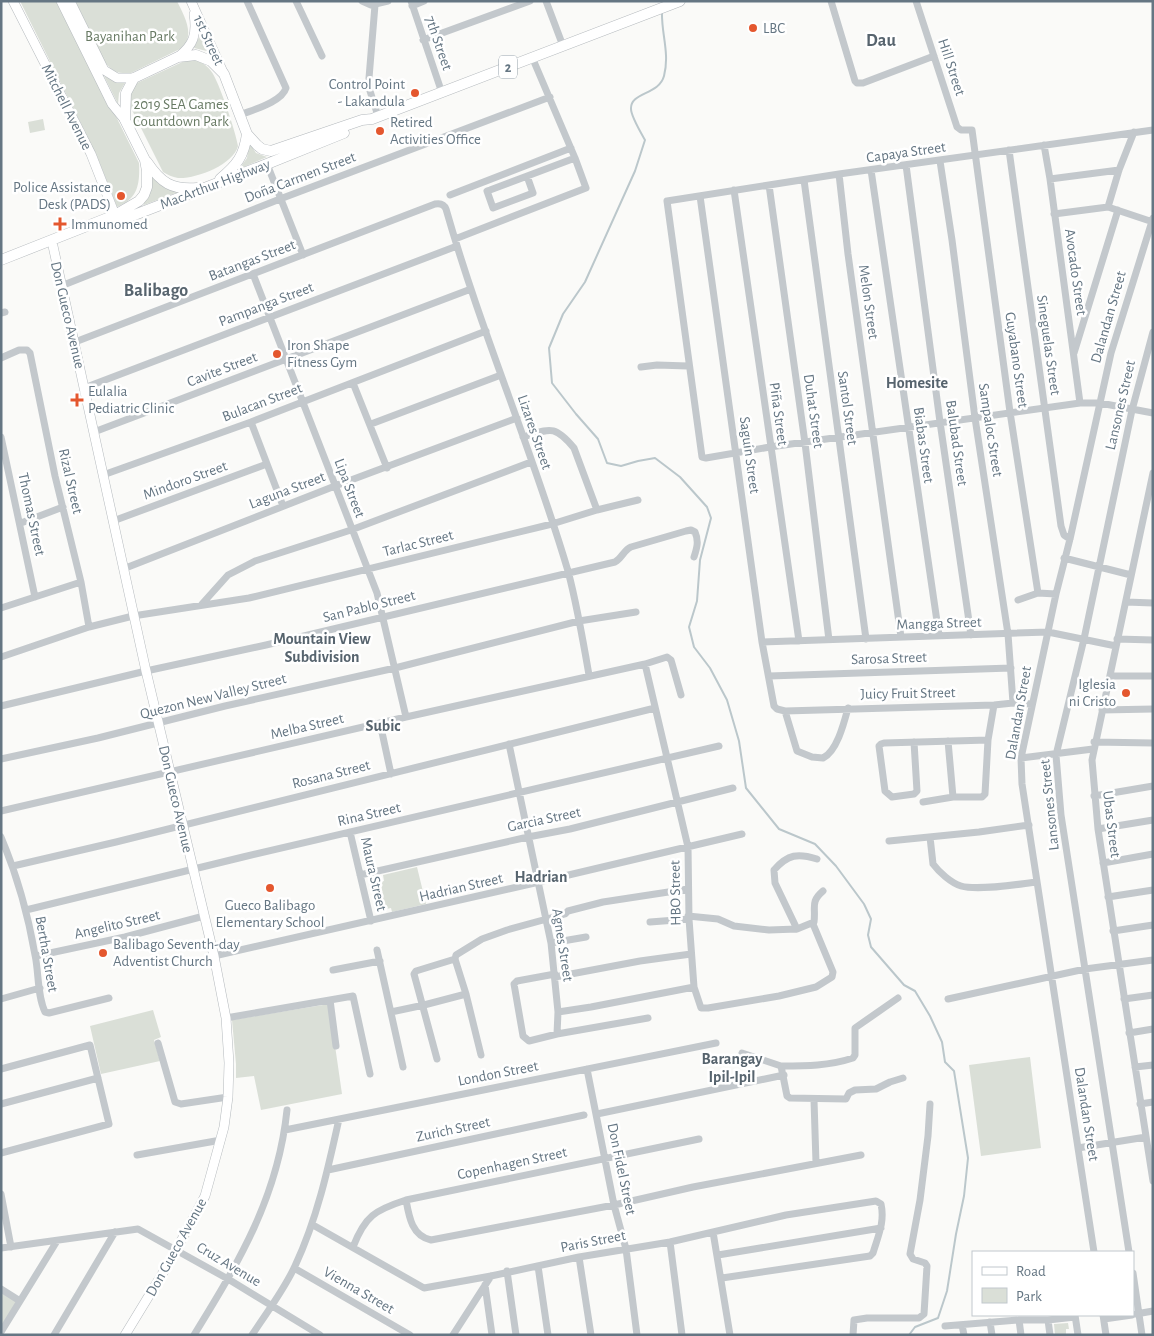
<svg xmlns="http://www.w3.org/2000/svg" width="1154" height="1336" font-family="'Alegreya Sans',sans-serif">
	<style>
		.green { fill: #dadfd7 }
		.lines { fill: none; stroke-linecap: round; stroke-linejoin: round }
		.stream { stroke: #bbc7cb; stroke-width: 2 }
		.major-casing { stroke: #b5babe; stroke-width: 10 }
		.highway-casing { stroke: #b4b9bd; stroke-width: 11 }
		.minor { stroke: #c3c8cc; stroke-width: 7 }
		.major { stroke: #fff; stroke-width: 9 }
		.highway { stroke: #fff; stroke-width: 10 }
		.poi-dot { fill: #e4572e; stroke: #fff; stroke-width: 2 }
		.labels { text-anchor: middle; stroke-width: 5; stroke-linejoin: round; paint-order: stroke }
		.shield { fill: #fff; stroke: #939fa8; stroke-width: 1 }
		.shield-label { font-size: 14px; font-weight: bold; fill: #657683 }
		.poi-label { font-size: 15px; fill: #657683; stroke: #fff; text-anchor: start }
		.park-label { font-size: 15px; fill: #687a64; stroke: #fff }
		.street-label { font-size: 15px; fill: #657683; stroke: #fff }
		.neighbourhood-label { font-size: 16px; font-weight: bold; fill: #57646e; stroke: #fff }
		.quarter-label { font-size: 18px; font-weight: bold; fill: #57646e; stroke: #fff }
	</style>
	<rect width="100%" height="100%" fill="#fafaf8"/>
	<!-- green -->
	<path class="green" d="M20,1H59L139,163C140,184 138,199 117,207L96,154Z
		M75,1H177C184,16 194,31 184,47L131,73C119,74 112,72 105,62Z
		M201,27L211,52L194,48L200,35Z
		M191,58C199,61 206,64 211,71C219,81 236,133 238,146C233,165 196,179 178,178C172,177 168,175 163,172L129,104L130,94L137,83Z
		M104,76L115,81L125,83L119,93L118,104Z
		M43,119L45,130L30,133L28,122Z
		M249,142L256,153L267,157L239,169L247,158Z
		M150,174L161,185L181,191L144,205L143,203Z
		M417,867L426,904L392,912L391,908L377,911L370,884L384,881L383,875Z
		M329,1004L342,1094L261,1110L254,1076L236,1078V1064L232,1020Z
		M153,1010L161,1037L154,1040L160,1061L101,1074L90,1026Z
		M1030,1057L1041,1148L981,1156L969,1065Z
		M1,1291L15,1301L16,1304L1,1329Z
		M1068,1323L1069,1329H1066V1335H1055L1054,1324Z"/>
	<g class="lines">
		<!-- stream -->
		<path class="stream" d="M662,11C661,33 670,53 664,76C659,95 630,92 631,109C631,116 641,133 645,140L635,171L585,282L563,314L549,348L552,383L576,414L598,439L607,463L621,466L638,461L655,458L680,477L707,507L711,518L700,560L697,601L689,627L694,647L710,668L727,700L739,741L746,788L779,829L815,844L836,866L864,904L871,919L868,935L871,947L904,985L915,991L930,1016L942,1042L945,1062L954,1071L968,1158L964,1196L956,1234L947,1291L938,1318L915,1327L909,1335"/>
		<defs>
			<path id="major" d="M13,1L91,154L115,215
				M61,1L112,104L125,120
				M70,1L104,70L117,78H134
				M191,1L223,72
				M178,57C194,45 197,34 194,14
				M53,246L146,671L214,956L226,1018L229,1063L228,1097L224,1127L205,1196L172,1258L125,1335"/>
			<path id="highway" d="M147,162C161,183 172,190 197,188
				M220,179C237,165 244,156 247,134
				M111,224L267,164L344,133
				M1,260L115,215L139,201L144,195L147,187V171L145,160L125,120L126,93L134,78L178,57L196,55L211,61L224,74L247,134L257,145L262,149L271,151L362,120L372,119L680,1"/>
		</defs>
		<!-- major casing -->
		<use href="#major" class="major-casing"/>
		<!-- highway casing -->
		<use href="#highway" class="highway-casing"/>
		<!-- minor -->
		<path class="minor" d="M296,1L322,56
			M362,1L371,5L388,1
			M411,1L442,93
			M546,1L563,46
			M831,1L855,81L857,83H863L934,56
			M916,1L957,127L961,130H972L1010,412L1038,593
			M375,5L369,78L370,91L378,116
			M412,6L424,1
			M423,40L530,1
			M240,115C252,110 282,102 286,88L247,1
			M1153,130L839,174L667,201L702,457L706,458L770,447L1080,403H1100L1153,413
			M1044,145L1050,179L1080,403
			M1009,150L1061,526L1064,535L1070,539
			M940,161L952,240L975,418L1008,634L1013,703
			M267,164L303,255
			M906,165L940,422L971,635
			M871,170L939,635
			M839,174L848,254L901,637
			M527,176L533,193L493,208L487,191L490,190L575,158
			M1050,179L1119,170
			M804,180L866,639
			M769,185L805,443L829,640
			M734,190L799,641
			M450,195L571,148
			M700,196L762,642L774,706L777,709L785,711L994,705L1013,703L1032,704
			M1108,207L1119,170L1134,132
			M1054,214L1108,207L1153,222
			M455,239L586,188L575,158L532,57
			M253,274L377,593L406,717
			M61,286L280,199L550,97
			M1,313L5,312
			M75,342L435,204C440,203 444,204 446,209C481,332 532,449 568,571C577,605 583,640 589,675
			M1074,353L1118,210
			M1,358L19,350H27L30,353L55,476L81,582L89,627
			M641,367L657,365L688,366
			M353,383L387,468
			M84,388L457,246
			M251,422L283,506
			M371,424L501,375
			M94,432L471,289
			M1,437L35,597
			M523,437C550,429 554,424 574,448L597,510
			M1153,473L1092,760L1098,829L1153,1181
			M103,475L251,422L486,331
			M113,521L267,464
			M21,523L63,507
			M1064,558L1131,575
			M123,569L335,486L517,418
			M1018,600L1038,593L1056,594
			M1126,602L1153,603
			M202,604L228,575L255,561L351,530L531,462
			M1,608L81,582
			M1117,639L1153,640
			M762,642L1048,632L1116,646
			M1,657L89,627L133,616L249,598L552,524L597,510L638,500
			M645,664L688,847L689,919L694,987L701,1008H708L779,996L816,987L832,977L833,972L813,924
			M769,676L1011,668
			M1110,676H1153
			M1,706L146,671L266,645L615,562C622,558 624,550 631,547L686,531L691,530L695,532C699,541 697,548 694,557
			M1102,710L1153,709
			M785,711L797,751L812,757L823,758C837,751 844,723 848,708
			M380,723L391,774
			M948,741L953,797
			M914,742L917,791L914,794L892,797L885,791L879,746L881,744L884,743L988,740
			M1094,742L1153,743
			M509,744L551,943L558,1012L557,1034
			M1021,758L1093,749
			M1,759L98,738L225,706L395,668L579,621L636,612
			M1094,796L1153,786
			M923,802L953,797H982L985,794L988,740L994,705
			M1,811L406,717L645,664L667,657L671,660L681,695
			M1098,829L1153,820
			M350,832L371,921
			M1,837C17,875 28,914 35,955C39,973 37,995 45,1012L49,1013L109,998
			M930,837L933,864C939,872 951,883 961,886C978,891 1019,884 1037,882
			M889,841L979,832L1029,825
			M1103,863L1153,854
			M13,866L116,842L655,708
			M360,875L528,837L570,829L733,788
			M1108,897L1153,890
			M26,910L243,857L719,746
			M688,916L718,919L734,926L769,930L797,929L814,922C816,907 810,902 823,891
			M650,922L689,919
			M797,929L775,883L774,870C788,854 798,853 817,859
			M1113,931L1153,925
			M551,943L586,937
			M377,950L403,1067
			M36,956L125,937L204,916
			M214,956L539,882L742,834
			M333,970L380,961
			M555,974L517,981L514,984L523,1036L529,1041L557,1034L648,1018
			M555,977L640,961L691,954
			M1,999L40,988
			M948,999L1085,969L1153,960
			M1124,999L1153,995
			M330,1000L336,1046
			M391,1012L424,1005L466,994
			M558,1012L591,1007L694,987
			M226,1018L353,996L370,1074
			M1129,1033L1153,1029
			M158,1043L175,1102L181,1104L228,1097
			M742,1053L781,1066L787,1096L790,1098L846,1099L849,1093L855,1090L876,1089L890,1082L903,1078
			M481,1055L466,994L455,959L456,955L482,939L507,930L565,914L568,911L603,902L688,889
			M437,1059L414,974L416,971L455,959
			M781,1066C806,1066 829,1066 853,1058L855,1055V1028L898,998
			M1135,1067L1153,1065
			M1,1069L90,1045L109,1124L1,1153
			M587,1069L614,1205L626,1249L637,1335
			M814,1100L816,1163
			M1,1104L98,1078
			M1140,1104L1153,1102
			M597,1114L784,1075
			M285,1130L716,1043
			M1078,1148L1146,1137
			M137,1155L221,1140
			M328,1170L584,1115
			M1,1194L11,1247
			M406,1200C409,1217 412,1236 431,1240L614,1205L693,1187L861,1155
			M313,1225L424,1288L491,1276L579,1257L670,1242L786,1215L876,1201L881,1204C885,1222 878,1236 873,1253L870,1256L722,1278
			M713,1232L730,1335
			M670,1242L682,1335
			M353,1247C365,1216 375,1210 406,1200L699,1139
			M1,1248L138,1229L228,1279L320,1335
			M1094,1252L1022,784L1021,758L1056,594L1070,539L1111,353L1153,218
			M1129,1252L1061,815L1056,755L1084,639L1132,410L1153,332
			M718,1255L881,1228
			M579,1257L591,1335
			M538,1266L548,1335
			M294,1268L410,1335
			M507,1271L516,1335
			M1133,1273L1142,1335
			M485,1285L492,1335
			M1,1289L20,1301
			M1136,1314L1153,1311
			M1075,1315L1078,1335
			M1103,1315L1106,1335
			M1104,1319L1132,1315
			M1019,1320L1021,1335
			M1048,1320L1050,1335
			M990,1322L992,1335
			M962,1325L964,1335
			M945,1326L1019,1320H1048L1075,1317
			M1,1332L57,1241
			M54,1335L115,1232
			M194,1335C239,1262 278,1197 287,1110
			M252,1335C267,1312 284,1290 295,1266C317,1219 328,1169 339,1119
			M453,1335L491,1276
			M853,1335L854,1320L867,1318H919L924,1314L927,1266L925,1263L913,1259L910,1254L920,1200L928,1136L930,1104"/>
		<!-- major -->
		<use href="#major" class="major"/>
		<!-- highway -->
		<use href="#highway" class="highway"/>
	</g>
	<!-- markers -->
	<g class="poi-dot">
		<circle cx="753" cy="28" r="5"/>
		<circle cx="415" cy="93" r="5"/>
		<circle cx="380" cy="131" r="5"/>
		<circle cx="121" cy="196" r="5"/>
		<path d="M57.5 216.5h5v5h5v5h-5v5h-5v-5h-5v-5h5z"/>
		<circle cx="277" cy="354" r="5"/>
		<path d="M74.5 392.5h5v5h5v5h-5v5h-5v-5h-5v-5h5z"/>
		<circle cx="1126" cy="693" r="5"/>
		<circle cx="270" cy="888" r="5"/>
		<circle cx="103" cy="953" r="5"/>
	</g>
	<g class="labels">
		<!-- shield labels -->
		<rect class="shield" x="499" y="55.5" width="18" height="23" rx="4"/>
		<g class="shield-label">
			<text x="508" y="72">2</text>
		</g>
		<!-- poi labels -->
		<g class="poi-label">
			<text x="763" y="33">LBC</text>
			<text x="405" y="89" text-anchor="end">Control Point<tspan x="405" dy="17">- Lakandula</tspan></text>
			<text x="390" y="127">Retired<tspan x="390" dy="17">Activities Office</tspan></text>
			<text x="111" y="192" text-anchor="end">Police Assistance<tspan x="111" dy="17">Desk (PADS)</tspan></text>
			<text x="71" y="229">Immunomed</text>
			<text x="287" y="350">Iron Shape<tspan x="287" dy="17">Fitness Gym</tspan></text>
			<text x="88" y="396">Eulalia<tspan x="88" dy="17">Pediatric Clinic</tspan></text>
			<text x="1116" y="689" text-anchor="end">Iglesia<tspan x="1116" dy="17">ni Cristo</tspan></text>
			<text x="270" y="910" text-anchor="middle">Gueco Balibago<tspan x="270" dy="17">Elementary School</tspan></text>
			<text x="113" y="949">Balibago Seventh-day<tspan x="113" dy="17">Adventist Church</tspan></text>
		</g>
		<!-- park labels -->
		<g class="park-label">
			<text x="130" y="41">Bayanihan Park</text>
			<text x="181" y="109">2019 SEA Games<tspan x="181" dy="17">Countdown Park</tspan></text>
		</g>
		<!-- street labels -->
		<g class="street-label">
			<text transform="translate(209 40) rotate(65)" y="5">1st Street</text>
			<text transform="translate(439 43) rotate(71)" y="5">7th Street</text>
			<text transform="translate(952 67) rotate(72)" y="5">Hill Street</text>
			<text transform="translate(67 107) rotate(63)" y="5">Mitchell Avenue</text>
			<text transform="translate(906 152) rotate(-8)" y="5">Capaya Street</text>
			<text transform="translate(300 177) rotate(-21)" y="5">Doña Carmen Street</text>
			<text transform="translate(215 184) rotate(-21)" y="5">MacArthur Highway</text>
			<text transform="translate(252 260) rotate(-21)" y="5">Batangas Street</text>
			<text transform="translate(1076 272) rotate(82)" y="5">Avocado Street</text>
			<text transform="translate(869 302) rotate(82)" y="5">Melon Street</text>
			<text transform="translate(266 304) rotate(-21)" y="5">Pampanga Street</text>
			<text transform="translate(68 315) rotate(77)" y="5">Don Gueco Avenue</text>
			<text transform="translate(1108 317) rotate(-74)" y="5">Dalandan Street</text>
			<text transform="translate(1049 345) rotate(82)" y="5">Sineguelas Street</text>
			<text transform="translate(1017 360) rotate(82)" y="5">Guyabano Street</text>
			<text transform="translate(222 369) rotate(-21)" y="5">Cavite Street</text>
			<text transform="translate(262 402) rotate(-21)" y="5">Bulacan Street</text>
			<text transform="translate(1120 405) rotate(-77)" y="5">Lansones Street</text>
			<text transform="translate(848 408) rotate(82)" y="5">Santol Street</text>
			<text transform="translate(814 411) rotate(82)" y="5">Duhat Street</text>
			<text transform="translate(779 414) rotate(82)" y="5">Piña Street</text>
			<text transform="translate(991 430) rotate(81)" y="5">Sampaloc Street</text>
			<text transform="translate(535 432) rotate(71)" y="5">Lizares Street</text>
			<text transform="translate(957 443) rotate(82)" y="5">Balubad Street</text>
			<text transform="translate(924 445) rotate(82)" y="5">Biabas Street</text>
			<text transform="translate(750 455) rotate(82)" y="5">Saguin Street</text>
			<text transform="translate(185 480) rotate(-20)" y="5">Mindoro Street</text>
			<text transform="translate(71 481) rotate(77)" y="5">Rizal Street</text>
			<text transform="translate(350 488) rotate(69)" y="5">Lipa Street</text>
			<text transform="translate(287 490) rotate(-21)" y="5">Laguna Street</text>
			<text transform="translate(32 514) rotate(78)" y="5">Thomas Street</text>
			<text transform="translate(418 543) rotate(-14)" y="5">Tarlac Street</text>
			<text transform="translate(369 606) rotate(-14)" y="5">San Pablo Street</text>
			<text transform="translate(939 623) rotate(-2)" y="5">Mangga Street</text>
			<text transform="translate(889 658) rotate(-2)" y="5">Sarosa Street</text>
			<text transform="translate(908 693) rotate(-1)" y="5">Juicy Fruit Street</text>
			<text transform="translate(213 696) rotate(-14)" y="5">Quezon New Valley Street</text>
			<text transform="translate(1018 713) rotate(-80)" y="5">Dalandan Street</text>
			<text transform="translate(307 726) rotate(-13)" y="5">Melba Street</text>
			<text transform="translate(331 774) rotate(-14)" y="5">Rosana Street</text>
			<text transform="translate(176 799) rotate(77)" y="5">Don Gueco Avenue</text>
			<text transform="translate(1049 805) rotate(-96)" y="5">Lansones Street</text>
			<text transform="translate(369 814) rotate(-13)" y="5">Rina Street</text>
			<text transform="translate(544 819) rotate(-12)" y="5">Garcia Street</text>
			<text transform="translate(1112 824) rotate(83)" y="5">Ubas Street</text>
			<text transform="translate(374 874) rotate(77)" y="5">Maura Street</text>
			<text transform="translate(461 887) rotate(-13)" y="5">Hadrian Street</text>
			<text transform="translate(675 893) rotate(-91)" y="5">HBO Street</text>
			<text transform="translate(117 924) rotate(-13)" y="5">Angelito Street</text>
			<text transform="translate(563 945) rotate(81)" y="5">Agnes Street</text>
			<text transform="translate(47 954) rotate(80)" y="5">Bertha Street</text>
			<text transform="translate(498 1073) rotate(-11)" y="5">London Street</text>
			<text transform="translate(1087 1114) rotate(81)" y="5">Dalandan Street</text>
			<text transform="translate(453 1129) rotate(-12)" y="5">Zurich Street</text>
			<text transform="translate(512 1163) rotate(-12)" y="5">Copenhagen Street</text>
			<text transform="translate(622 1169) rotate(78)" y="5">Don Fidel Street</text>
			<text transform="translate(593 1241) rotate(-11)" y="5">Paris Street</text>
			<text transform="translate(176 1247) rotate(-61)" y="5">Don Gueco Avenue</text>
			<text transform="translate(229 1264) rotate(31)" y="5">Cruz Avenue</text>
			<text transform="translate(359 1290) rotate(30)" y="5">Vienna Street</text>
		</g>
		<!-- neighbourhood labels -->
		<g class="neighbourhood-label">
			<text x="917" y="388">Homesite</text>
			<text x="322" y="644">Mountain View<tspan x="322" dy="18">Subdivision</tspan></text>
			<text x="383" y="731">Subic</text>
			<text x="541" y="882">Hadrian</text>
			<text x="732" y="1064">Barangay<tspan x="732" dy="18">Ipil-Ipil</tspan></text>
		</g>
		<!-- quarter labels -->
		<g class="quarter-label">
			<text x="881" y="46">Dau</text>
			<text x="156" y="296">Balibago</text>
		</g>
	</g>
	<!-- border -->
	<rect width="1154" height="1336" fill="none" stroke="#657683" stroke-width="5"/>
	<!-- legend -->
	<rect x="972" y="1251" width="162" height="65" fill="#ffffff" stroke="#c1c8cd"/>
	<rect x="982" y="1267" width="25" height="8" fill="#ffffff" stroke="#c1c8cd"/>
	<text x="1016" y="1276" font-size="15" fill="#657683">Road</text>
	<rect x="982" y="1288" width="25" height="15" fill="#dadfd7" stroke="#c1c8cd"/>
	<text x="1016" y="1301" font-size="15" fill="#657683">Park</text>
</svg>
